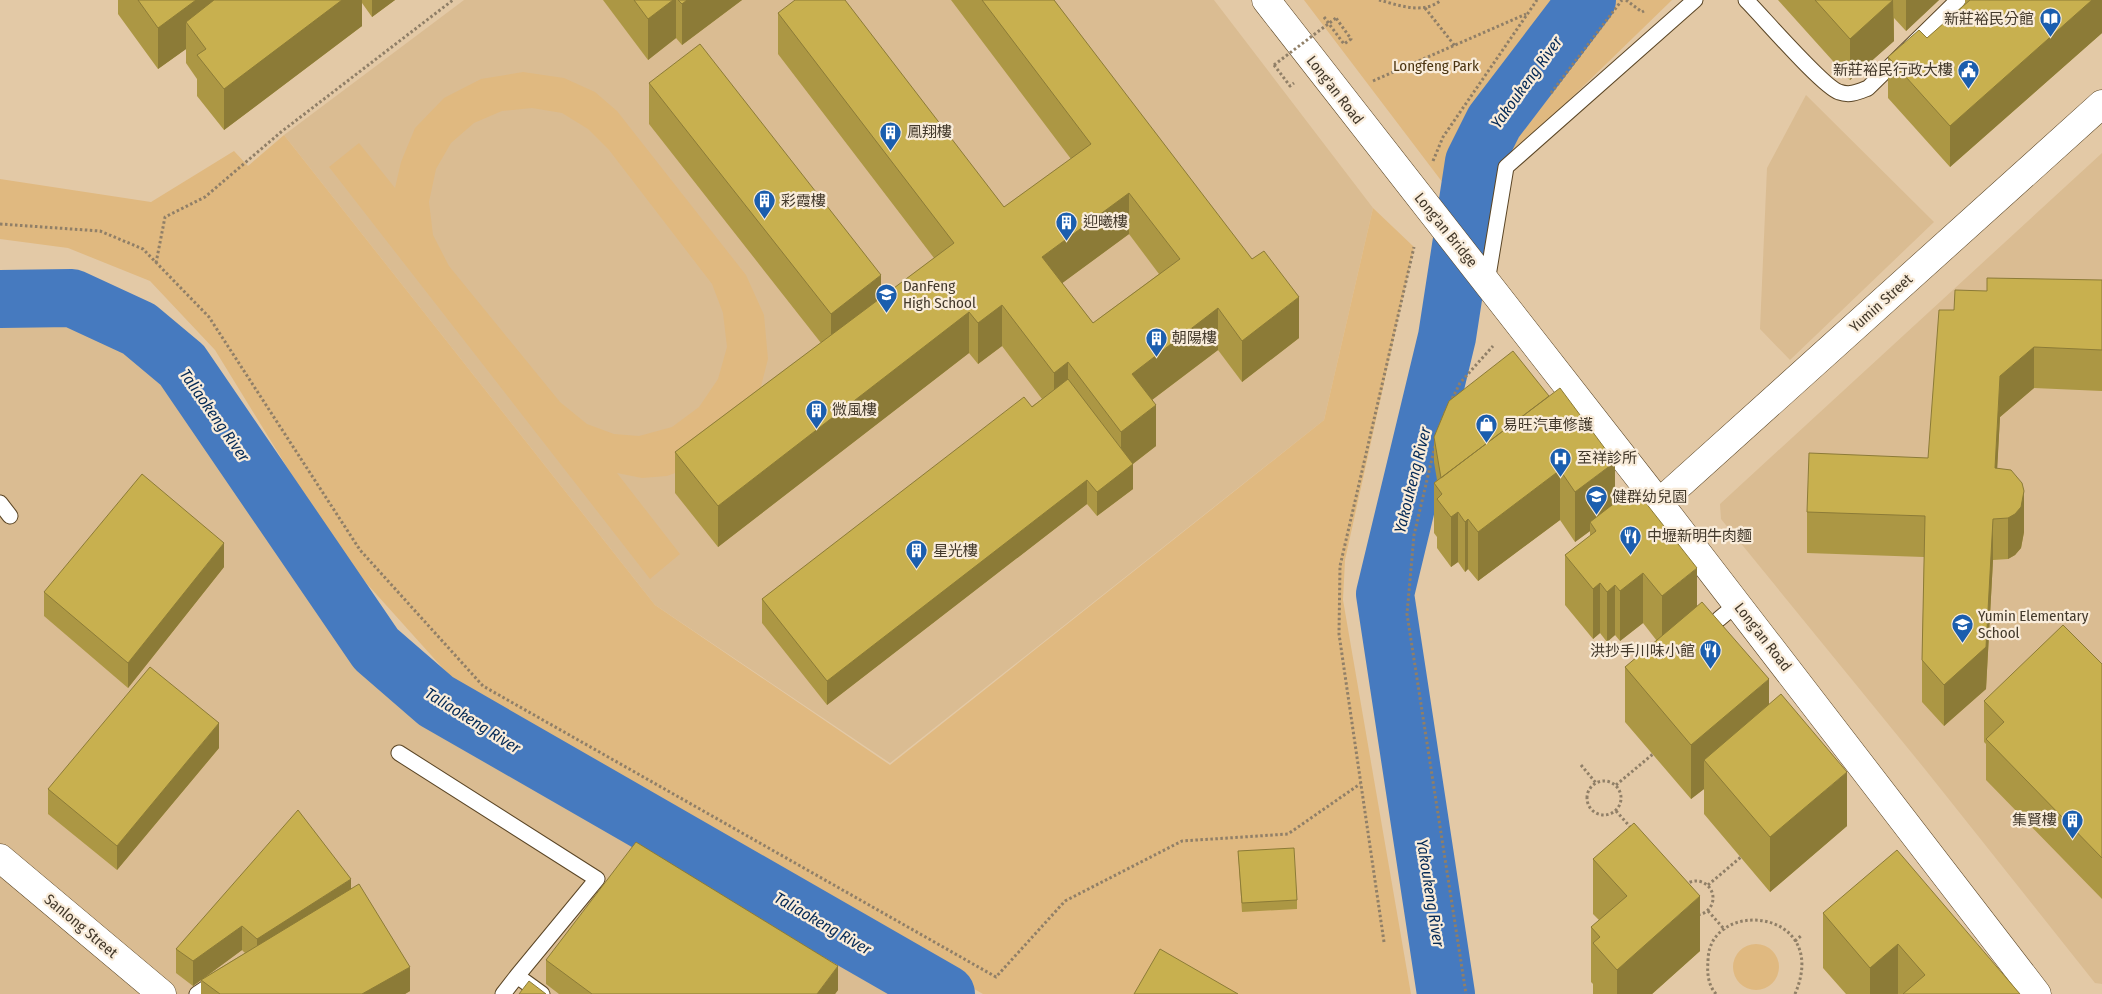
<svg xmlns="http://www.w3.org/2000/svg" width="2102" height="994" font-family="'Fira Sans Condensed','Noto Sans TC',sans-serif">
	<style>
		.built { fill: #dabc92 }
		.green { fill: #e0b980; fill-rule: evenodd }
		.lines { fill: none; stroke-linecap: round; stroke-linejoin: round }
		.river { stroke: #467abf; stroke-width: 58 }
		.lane-casing { stroke: #5a4525; stroke-width: 17 }
		.street-casing { stroke: #5a4525; stroke-width: 29 }
		.secondary-casing { stroke: #5a4525; stroke-width: 29 }
		.path { stroke: #907f67; stroke-width: 3; stroke-dasharray: 2.5 2.5; stroke-linecap: butt }
		.lane { stroke: #fff; stroke-width: 15 }
		.street { stroke: #fff; stroke-width: 28 }
		.secondary { stroke: #fff; stroke-width: 28 }
		.path-bridge { stroke: #907f67; stroke-width: 3; stroke-dasharray: 2.5 2.5; stroke-linecap: butt }
		.wall { fill: #ac9744; fill-rule: evenodd }
		.shaded-wall { fill: #8c7b37 }
		.building { fill: #c8b04f; stroke: #8c7b37; fill-rule: evenodd }
		.labels { text-anchor: middle; stroke-width: 4.5; stroke-linejoin: round; paint-order: stroke }
		.poi-label { font-size: 15px; fill: #43392b; stroke: #f9ecda; text-anchor: start }
		.park-label { font-size: 15px; fill: #4b3410; stroke: #f9ecda }
		.street-label { font-size: 15px; fill: #43392b; stroke: #f9ecda }
		.water-label { font-size: 16px; font-style: italic; fill: #042955; stroke: #f9ecda }
	</style>
	<rect width="100%" height="100%" fill="#e3c9a6"/>
	<!-- built -->
	<path class="built" d="M464,0H1214L1373,208L1324,420L890,763L655,605L284,135Z
		M1806,95L1934,222L1790,360L1760,329L1767,168Z
		M2102,153V984L2095,983L1924,768L1721,519L1720,504Z
		M66,323L157,367L353,661L890,994H0V325Z"/>
	<!-- green -->
	<path class="green" d="M1304,0H1672L1501,166L1502,139L1591,23L1563,3L1468,130L1446,187Z
		M523,72L564,78L595,92L617,111L746,275L764,315L768,359L757,402L697,465L667,476L642,478L617,473L680,554L650,579L329,167L359,143L395,188L401,162L415,128L444,98L481,79ZM532,108L562,113L588,129L609,150L712,284L723,313L727,347L718,379L699,407L672,427L639,436L614,434L587,424L560,402L449,266L433,235L429,202L436,169L451,143L474,123L502,111Z
		M284,135L655,605L890,765L1324,420L1373,208L1414,247L1345,560L1343,600L1411,994H983L475,704L341,555L215,350L150,281L68,248L0,239V179L151,202L234,151L248,166Z
		M1733 967a23 23 0 1 1 46 0a23 23 0 1 1-46 0Z"/>
	<g class="lines">
		<!-- river -->
		<path class="river" d="M0,299L72,298L139,329L182,365L376,649L436,701L946,994
			M1446,994L1385,594L1447,337L1474,162L1494,122L1587,0"/>
		<defs>
			<path id="lane" d="M1746,0C1762,16 1823,87 1839,92C1850,96 1858,92 1868,88L1958,0
				M1487,282L1506,167L1695,0
				M0,503L10,516
				M1719,619L1737,604
				M399,753L597,879L517,976
				M197,994L218,980
				M503,994L517,976L542,994"/>
			<path id="street" d="M1659,503L2102,104
				M0,858L162,994"/>
			<path id="secondary" d="M1266,0L1659,503L2037,994"/>
		</defs>
		<!-- lane casing -->
		<use href="#lane" class="lane-casing"/>
		<!-- street casing -->
		<use href="#street" class="street-casing"/>
		<!-- secondary casing -->
		<use href="#secondary" class="secondary-casing"/>
		<!-- path -->
		<path class="path" d="M1379,0C1398,5 1424,15 1441,0
			M1626,0L1642,12L1644,11
			M1425,8L1455,46
			M1324,17L1344,44L1351,39L1336,18
			M1274,65L1290,86L1294,83
			M1373,81L1526,14
			M1551,93L1622,0
			M1433,161L1443,137L1537,0
			M0,224L100,231L143,249L209,317L360,550L483,686L996,977L1065,901L1182,841L1288,834L1360,784
			M156,263L165,217L205,197L281,132L453,0
			M1450,403L1460,383L1493,346
			M1439,428L1446,410
			M1435,446L1414,535L1407,614L1466,994
			M1581,765L1596,783
			M1587 798a17 17 0 1 1 34 0a17 17 0 1 1-34 0Z
			M1616,785L1653,754
			M1616,811L1632,829
			M1679 898a17 17 0 1 1 34 0a17 17 0 1 1-34 0Z
			M1708,885L1741,857
			M1708,911L1725,930
			M1795,941L1802,935
			M1384,942L1339,634L1340,566L1414,247
			M1716,994C1708,985 1707,973 1708,961C1708,897 1832,908 1795,994"/>
		<!-- lane -->
		<use href="#lane" class="lane"/>
		<!-- street -->
		<use href="#street" class="street"/>
		<!-- secondary -->
		<use href="#secondary" class="secondary"/>
		<!-- path-bridge -->
		<path class="path-bridge" d="M1274,65L1336,18"/>
	</g>
	<!-- wall -->
	<path class="wall" d="M118,0H395L372,17L362,3V26L224,130L197,96V79L186,63V49L158,69L118,14Z
		M603,0H742L682,45L676,38L648,60Z
		M951,0H1054L1299,338L1242,382L1218,350L1152,400L1156,446L1133,464V489L1097,516L1087,504L827,705L762,623V599L1042,399L1002,346L978,364L969,353L718,547L675,493V452L821,343L649,124V83L881,298L934,258L778,54V13L1004,207L1071,159ZM1129,234L1159,274L1093,323L1062,283Z
		M1778,0H1939L1906,31L1894,18V41L1850,80Z
		M1965,0H2102V33L1950,167L1888,98V57L1927,38L1965,4Z
		M2102,280V391L2034,388L2000,417L1997,468L2024,532L2021,548L2015,555L2008,559L1993,560L1986,689L1944,726L1922,702V660L1924,557L1807,553V512L1928,458L1954,310L1987,291Z
		M1449,401L1615,502L1697,606L1769,705L1847,826L1770,892L1704,814V789L1691,799L1625,722V667L1657,641L1643,623L1620,641L1615,635L1607,642L1600,633L1593,639L1565,605V555L1590,536V531L1575,542L1560,520L1478,581L1468,569L1465,572L1458,562L1451,567L1437,548V537L1434,533V483L1437,480L1434,462V437Z
		M224,567L128,688L44,616V592Z
		M2102,664V899L1986,780V744L1984,742V701Z
		M219,748L117,870L48,814V789Z
		M1238,851L1297,900V909L1242,912Z
		M1593,859L1700,951L1652,994H1593V984L1591,982V927L1599,920L1593,914Z
		M351,889L410,991L405,994H201V980L193,986L176,973V949ZM242,950L245,953L207,976Z
		M1823,913L2020,994H1846L1823,968Z
		M546,960L838,990L835,994H559L546,984Z"/>
	<!-- shaded-wall -->
	<path class="shaded-wall" d="M196,0H253L186,22V49L158,69V28Z
		M342,0H362V26L224,130V89Z
		M372,0H395L372,17Z
		M673,0H676V38L648,60V19Z
		M687,0H742L682,45V4Z
		M1893,0L1894,41L1850,80V39Z
		M1906,0H1939L1906,31Z
		M2092,0H2102V33L1950,167V126Z
		M1129,193V234L1042,298V257Z
		M881,275V316L831,355V314Z
		M1299,297V338L1242,382V341Z
		M1002,305V346L978,364V323Z
		M1218,308V350L1132,415V374Z
		M969,312V353L718,547V506Z
		M2034,347V388L2000,417L1995,509V468L2000,376Z
		M1068,362V403L1054,414V373Z
		M1156,405V446L1121,473V432Z
		M1615,462V512L1590,522V531L1575,542V492Z
		M1133,464V489L1097,516V492Z
		M1560,470V520L1478,581V532Z
		M1087,480V504L827,705V681Z
		M2024,491V532L2021,548L2015,555L2008,559V518Z
		M1458,512V562L1451,567V517Z
		M1468,519V569L1465,572V522Z
		M1993,519V560L1986,689L1944,726V685Z
		M224,543V567L128,688V663Z
		M1697,568V618L1662,646V596Z
		M1643,573V623L1620,641V591Z
		M1600,583V633L1593,639V589Z
		M1615,585V635L1607,642V592Z
		M1769,679V733L1704,760V789L1691,799V745Z
		M219,723V748L117,870V846Z
		M1847,772V826L1770,892V837Z
		M351,879V903L257,963V939Z
		M1700,896V951L1652,994H1617V970Z
		M242,926V950L193,986V961Z
		M1898,944V994H1870V968Z
		M838,966V990L835,994H817Z
		M410,967V991L405,994H362Z"/>
	<!-- building -->
	<path class="building" d="M138,0H196L158,28Z
		M214,0H342L224,89L197,55L206,49L186,22Z
		M634,0H673L648,19Z
		M678,0H687L682,4Z
		M795,0H845L1004,207L1091,144L982,0H1054L1252,259L1264,251L1299,297L1242,341L1218,308L1132,374L1156,405L1121,432L1068,362L1054,373L1002,305L978,323L969,312L718,506L675,452L954,243L778,13ZM1129,193L1180,259L1093,323L1042,257Z
		M1815,0H1893L1850,39Z
		M1970,0H2092L1950,126L1888,57L1919,30L1927,38Z
		M700,44L881,275L831,314L649,83Z
		M1987,278L2102,280V350L2034,347L2000,376L1995,468L2011,470L2022,483L2024,491L2021,507L2015,514L2008,518L1993,519L1986,647L1944,685L1922,660L1925,516L1807,512L1809,453L1928,458L1939,310H1954L1955,290L1987,291Z
		M1513,351L1549,396L1441,478L1434,437L1449,401Z
		M1068,379L1133,464L1097,492L1087,480L827,681L762,599L1024,397L1032,407Z
		M1560,388L1615,462L1575,492L1560,470L1478,532L1468,519L1465,522L1458,512L1451,517L1437,499L1442,494L1434,483Z
		M142,474L224,543L128,663L44,592Z
		M1634,488L1697,568L1662,596L1643,573L1620,591L1615,585L1607,592L1600,583L1593,589L1565,555L1596,531L1590,522Z
		M1702,602L1769,679L1691,745L1625,667Z
		M2063,625L2102,664V858L1986,739L2004,722L1984,701Z
		M150,667L219,723L117,846L48,789Z
		M1781,694L1847,772L1770,837L1704,760Z
		M298,810L351,879L257,939L242,926L193,961L176,949Z
		M1634,823L1700,896L1617,970L1593,943L1600,937L1591,927L1627,896L1593,859Z
		M636,842L838,966L817,994H592L546,960Z
		M1294,848L1297,900L1242,903L1238,851Z
		M1897,850L2020,994H1903L1925,975L1898,944L1870,968L1823,913Z
		M359,884L410,967L362,994H220L201,980Z
		M1160,949L1238,994H1134Z
		M529,981L546,994H519Z"/>
	<!-- icons -->
	<defs>
		<symbol id="library-pin" viewBox="-11 -11 22 30"><path d="M0 17L-7.5 6A9.5 9.5 0 1 1 7.5 6Z" fill="#1b5eae" stroke="#f9ecda"/><path d="M-6-4Q-3-5.5-.7-3.5V5Q-3 3-6 4ZM6-4Q3-5.5 .7-3.5V5Q3 3 6 4Z" fill="#fff"/></symbol>
		<symbol id="civic-pin" viewBox="-11 -11 22 30"><path d="M0 17L-7.5 6A9.5 9.5 0 1 1 7.5 6Z" fill="#1b5eae" stroke="#f9ecda"/><path d="M-.6-6.5H3V-4.5H.6V-3L4-1V1h2V6H-6V1h2V-1L-.6-3ZM-1.2 2.5V6h2.4V2.5Z" fill="#fff"/></symbol>
		<symbol id="building-pin" viewBox="-11 -11 22 30"><path d="M0 17L-7.5 6A9.5 9.5 0 1 1 7.5 6Z" fill="#1b5eae" stroke="#f9ecda"/><path d="M-4-6H4V6H1V3H-1V6H-4ZM-2.5-4.3h1.7v1.8h-1.7ZM.8-4.3h1.7v1.8H.8ZM-2.5-1h1.7V.8h-1.7ZM.8-1h1.7V.8H.8Z" fill="#fff"/></symbol>
		<symbol id="school-pin" viewBox="-11 -11 22 30"><path d="M0 17L-7.5 6A9.5 9.5 0 1 1 7.5 6Z" fill="#1b5eae" stroke="#f9ecda"/><path d="M0-5L7-2L0 1L-7-2ZM-4 1L0 2.5L4 1V4Q0 6-4 4Z" fill="#fff"/></symbol>
		<symbol id="shop-pin" viewBox="-11 -11 22 30"><path d="M0 17L-7.5 6A9.5 9.5 0 1 1 7.5 6Z" fill="#1b5eae" stroke="#f9ecda"/><path d="M-5-2.5h2.3a2.7 3.5 0 0 1 5.4 0H5L5.5 6h-11ZM-1.5-2.5h3a1.5 2.3 0 0 0-3 0Z" fill="#fff"/></symbol>
		<symbol id="hospital-pin" viewBox="-11 -11 22 30"><path d="M0 17L-7.5 6A9.5 9.5 0 1 1 7.5 6Z" fill="#1b5eae" stroke="#f9ecda"/><path d="M-5-5h3v3.5h4V-5h3V5h-3V1.5h-4V5h-3Z" fill="#fff"/></symbol>
		<symbol id="restaurant-pin" viewBox="-11 -11 22 30"><path d="M0 17L-7.5 6A9.5 9.5 0 1 1 7.5 6Z" fill="#1b5eae" stroke="#f9ecda"/><path d="M-5-6h1v4h1v-4h1v4h1v-4h1v5L-1.5 .5V6h-2V.5L-5-1ZM5-6V6H3V1.5H1.5Q1.5-4 5-6Z" fill="#fff"/></symbol>
	</defs>
	<g fill-rule="evenodd">
		<use href="#library-pin" x="2038" y="6" width="25" height="34"/>
		<use href="#civic-pin" x="1956" y="58" width="25" height="34"/>
		<use href="#building-pin" x="878" y="120" width="25" height="34"/>
		<use href="#building-pin" x="752" y="188" width="25" height="34"/>
		<use href="#building-pin" x="1054" y="210" width="25" height="34"/>
		<use href="#school-pin" x="874" y="282" width="25" height="34"/>
		<use href="#building-pin" x="1144" y="326" width="25" height="34"/>
		<use href="#building-pin" x="804" y="398" width="25" height="34"/>
		<use href="#shop-pin" x="1474" y="412" width="25" height="34"/>
		<use href="#hospital-pin" x="1548" y="446" width="25" height="34"/>
		<use href="#school-pin" x="1584" y="484" width="25" height="34"/>
		<use href="#restaurant-pin" x="1618" y="524" width="25" height="34"/>
		<use href="#building-pin" x="904" y="538" width="25" height="34"/>
		<use href="#school-pin" x="1950" y="612" width="25" height="34"/>
		<use href="#restaurant-pin" x="1698" y="638" width="25" height="34"/>
		<use href="#building-pin" x="2060" y="808" width="25" height="34"/>
	</g>
	<g class="labels">
		<!-- poi labels -->
		<g class="poi-label">
			<text x="2034" y="24" text-anchor="end">新莊裕民分館</text>
			<text x="1953" y="75" text-anchor="end">新莊裕民行政大樓</text>
			<text x="907" y="137">鳳翔樓</text>
			<text x="781" y="206">彩霞樓</text>
			<text x="1083" y="227">迎曦樓</text>
			<text x="903" y="291">DanFeng<tspan x="903" dy="17">High School</tspan></text>
			<text x="1172" y="343">朝陽樓</text>
			<text x="832" y="415">微風樓</text>
			<text x="1503" y="430">易旺汽車修護</text>
			<text x="1577" y="463">至祥診所</text>
			<text x="1612" y="502">健群幼兒園</text>
			<text x="1647" y="541">中壢新明牛肉麵</text>
			<text x="933" y="556">星光樓</text>
			<text x="1978" y="621">Yumin Elementary<tspan x="1978" dy="17">School</tspan></text>
			<text x="1695" y="656" text-anchor="end">洪抄手川味小館</text>
			<text x="2057" y="825" text-anchor="end">集賢樓</text>
		</g>
		<!-- park labels -->
		<g class="park-label">
			<text x="1436" y="71">Longfeng Park</text>
		</g>
		<!-- street labels -->
		<g class="street-label">
			<text transform="translate(1335 90) rotate(52)" y="5">Long'an Road</text>
			<text transform="translate(1446 230) rotate(51)" y="5">Long'an Bridge</text>
			<text transform="translate(1881 303) rotate(-42)" y="5">Yumin Street</text>
			<text transform="translate(1763 637) rotate(52)" y="5">Long'an Road</text>
			<text transform="translate(81 926) rotate(40)" y="5">Sanlong Street</text>
		</g>
		<!-- water labels -->
		<g class="water-label">
			<text transform="translate(1526 82) rotate(-54)" y="6">Yakoukeng River</text>
			<text transform="translate(215 415) rotate(55)" y="6">Taliaokeng River</text>
			<text transform="translate(1412 480) rotate(-76)" y="6">Yakoukeng River</text>
			<text transform="translate(473 720) rotate(32)" y="6">Taliaokeng River</text>
			<text transform="translate(1431 893) rotate(81)" y="6">Yakoukeng River</text>
			<text transform="translate(823 923) rotate(30)" y="6">Taliaokeng River</text>
		</g>
	</g>
</svg>
